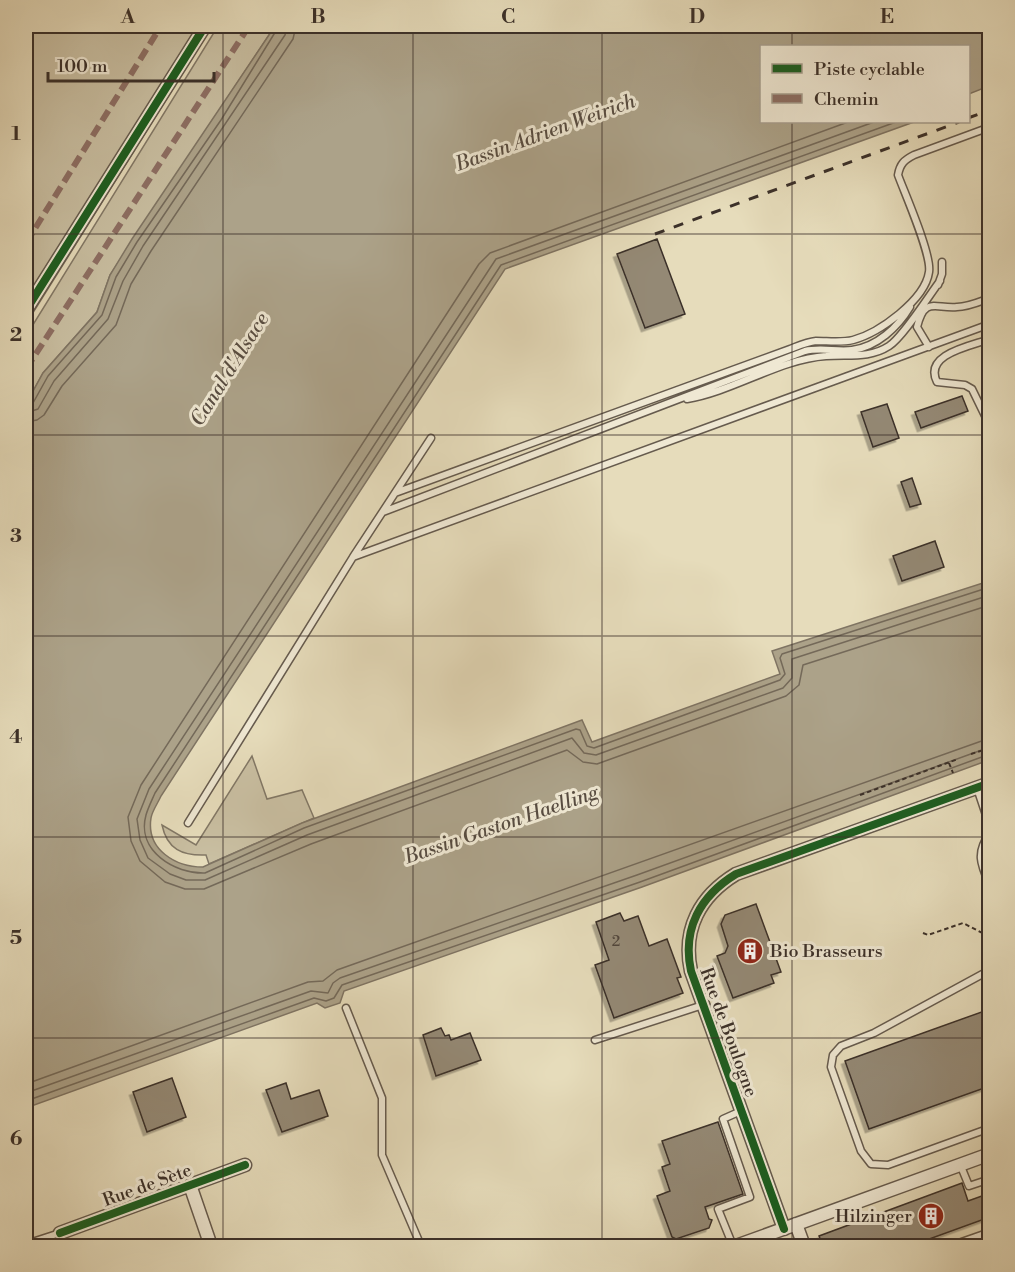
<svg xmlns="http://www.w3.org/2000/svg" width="1015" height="1272" font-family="'Libre Bodoni',serif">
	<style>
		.green { fill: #c9bfa2; stroke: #827866; stroke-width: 1.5 }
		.water { fill: #aca289; stroke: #7f7463; stroke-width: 1.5 }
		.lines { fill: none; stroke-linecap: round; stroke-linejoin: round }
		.shore { stroke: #746959; stroke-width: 1.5 }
		.building { fill: #948975; stroke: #3b3029; stroke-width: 1.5; filter: url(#shadow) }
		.lane-casing { stroke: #665b4e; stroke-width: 9 }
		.street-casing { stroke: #665b4e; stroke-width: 15 }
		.path { stroke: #3b3029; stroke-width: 2; stroke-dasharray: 4.5 3; stroke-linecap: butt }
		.lane { stroke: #efe8d3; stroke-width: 6 }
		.street { stroke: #efe8d3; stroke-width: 12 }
		.rail { stroke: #3b3029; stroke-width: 3; stroke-dasharray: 10 10; stroke-linecap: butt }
		.quiet { stroke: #8d6e63; stroke-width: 6; stroke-dasharray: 12 6; stroke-linecap: butt }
		.cycleway-casing { stroke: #efe8d3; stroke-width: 11 }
		.cycleway { stroke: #1b5e20; stroke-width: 8 }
		.grid { fill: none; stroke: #3b3029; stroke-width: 1.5; stroke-opacity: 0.55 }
		.labels { text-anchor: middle; stroke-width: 6; stroke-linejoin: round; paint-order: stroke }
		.number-label { font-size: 15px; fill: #51463c }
		.poi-label { font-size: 18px; fill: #3b3029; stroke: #efe8d3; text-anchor: start }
		.street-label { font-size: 18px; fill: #3b3029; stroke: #efe8d3 }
		.water-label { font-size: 20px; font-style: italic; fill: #574c41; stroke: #efe8d3 }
		.neatline { fill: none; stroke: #3b3029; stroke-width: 2 }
		.grid-label { font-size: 20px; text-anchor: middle; font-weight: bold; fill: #3b3029 }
	</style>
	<defs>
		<filter id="shadow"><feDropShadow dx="-3.5" dy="3.5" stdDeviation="0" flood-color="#0004"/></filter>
	</defs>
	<rect width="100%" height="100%" fill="#e6dcbb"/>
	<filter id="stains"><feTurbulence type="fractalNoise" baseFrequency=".00333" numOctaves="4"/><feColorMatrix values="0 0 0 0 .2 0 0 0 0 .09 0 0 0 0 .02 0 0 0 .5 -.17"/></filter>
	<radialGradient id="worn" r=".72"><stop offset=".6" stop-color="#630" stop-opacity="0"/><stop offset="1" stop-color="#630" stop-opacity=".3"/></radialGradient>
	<!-- green -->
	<path class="green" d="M26,26H212L26,324Z
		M218,26H275L110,275L97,312L43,373L26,404V336Z
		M252,756L267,799L302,790L314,818L209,864L206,855C182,856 167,849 162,825L196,845Z"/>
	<!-- water -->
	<path class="water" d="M275,26H989V86L969,94L968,46H762V122H914L505,269L161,796C158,803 152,811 151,818C146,850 176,867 203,867L302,823L582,720L592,742L780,674L772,651L989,581V760L642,887L344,991L340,1003L325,1008L317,1003L26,1108V404L43,373L97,312L110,275L132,239Z"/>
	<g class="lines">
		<!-- shore -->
		<path class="shore" d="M848,122L490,253L479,264L141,785L128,817L131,841L140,861L165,882L185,889H204L311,844L567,750L583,762L597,764L786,696L799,685L803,665L990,605
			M874,122L496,259L149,789L137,819L140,840L148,858L170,874L186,880H205L307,835L572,738L584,753L596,755L783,688L792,678V659L990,595
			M896,122L501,265L155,793C152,800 148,808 146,815C136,851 175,874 205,873L304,828L576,729L580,730L587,746L594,748L780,680L785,674L780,658L782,654L990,587
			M26,405L33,403L48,376L102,315L116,277L137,242L221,120L279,26
			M26,413L38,409L54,381L108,319L123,281L143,246L285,35L287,26
			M26,422L37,420L44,415L62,386L116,325L131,284L151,251L293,39L296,26
			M26,1084L308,982L323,981L337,970L990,738
			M26,1093L311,991L328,993L333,983L340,978L637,875L990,747
			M26,1101L314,998L326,1001L334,998L342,985L640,882L990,754"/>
	</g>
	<!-- building -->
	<path class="building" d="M657,239L685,314L645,328L617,254Z
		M962,396L968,411L921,428L915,412Z
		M887,404L899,438L873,447L861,412Z
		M912,478L921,504L910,507L901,482Z
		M935,541L944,567L902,581L893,556Z
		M756,904L781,972L771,975L774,983L733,998L717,956L725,953L728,946L721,924L725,915Z
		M620,913L624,921L638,916L649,946L667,939L681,977L677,978L683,993L614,1018L595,965L609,960L596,922Z
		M990,1009V1086L869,1129L845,1061Z
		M441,1028L445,1036L449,1035L451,1040L470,1033L481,1060L436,1076L423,1035Z
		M172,1078L186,1117L147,1132L133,1092Z
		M286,1083L291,1099L319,1090L328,1116L282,1132L266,1090Z
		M718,1122L743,1194L705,1207L709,1219L712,1220L709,1228L676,1239L672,1237L657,1196L670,1191L662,1167L670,1164L662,1141Z
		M962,1183L968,1201L990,1193V1217L910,1246H823L819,1236Z"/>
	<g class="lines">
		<defs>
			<path id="lane" d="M938,285L942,274V262
				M990,339C971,346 923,354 937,382L965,385L972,389L990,426
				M929,347L917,327C925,296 935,309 957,307C968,307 979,302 990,298
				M687,399C734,391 780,359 826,356C848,354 869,359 889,346C903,337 928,297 940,281
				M395,493L790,349C798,346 807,342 816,341C828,341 841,343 853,340C879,333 925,300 929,272C932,255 905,194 898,175C900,164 904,160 914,155L990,127
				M383,512L805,351C821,347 836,352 852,350C877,347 898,327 910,307
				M353,557L431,438
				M977,788L990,827
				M188,823L353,557L990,324
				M990,833C975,853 981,865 990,886
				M990,970L874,1033L841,1046L833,1055L831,1067L861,1151L871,1164L888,1165L990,1128
				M346,1008L382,1098V1155L421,1246
				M595,1040L703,1005
				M960,1164L969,1186L990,1179
				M26,1244L60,1233
				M733,1246L718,1209L750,1197L723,1119L741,1111
				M950,1246L990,1232"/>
			<path id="street" d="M26,310L205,26
				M190,1185L211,1246
				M796,1224L804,1246
				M784,1229L691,971C682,929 700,896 736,874L990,783
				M60,1233L245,1165
				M736,1246L990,1154"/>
		</defs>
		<!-- lane casing -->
		<use href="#lane" class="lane-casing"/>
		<!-- street casing -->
		<use href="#street" class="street-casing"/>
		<!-- path -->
		<path class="path" d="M971,754L990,748
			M949,763L953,773
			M860,795L958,759
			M923,933L928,935L963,923L990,937"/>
		<!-- lane -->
		<use href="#lane" class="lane"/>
		<!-- street -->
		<use href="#street" class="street"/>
		<!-- rail -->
		<path class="rail" d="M968,118L990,110
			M655,234L959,122"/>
		<!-- quiet -->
		<path class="quiet" d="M26,243L161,26
			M26,369L249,26"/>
		<defs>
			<path id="cycleway" d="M26,310L205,26
				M784,1229L691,971C682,929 700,896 736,874L990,783
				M60,1233L245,1165"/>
		</defs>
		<!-- cycleway casing -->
		<use href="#cycleway" class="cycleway-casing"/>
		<!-- cycleway -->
		<use href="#cycleway" class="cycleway"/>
	</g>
	<!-- grid -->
	<path class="grid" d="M223,26V1246M413,26V1246M602,26V1246M792,26V46M792,122V1246M26,234H990M26,435H990M26,636H990M26,837H990M26,1038H990"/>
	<!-- icons -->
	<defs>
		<symbol id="building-disc" viewBox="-11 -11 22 22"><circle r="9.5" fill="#8f2418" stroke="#efe8d3"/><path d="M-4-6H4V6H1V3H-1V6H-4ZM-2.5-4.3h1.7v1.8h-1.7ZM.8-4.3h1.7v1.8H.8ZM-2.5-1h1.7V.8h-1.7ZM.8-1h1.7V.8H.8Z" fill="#fff"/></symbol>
	</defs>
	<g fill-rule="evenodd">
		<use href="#building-disc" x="735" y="936" width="30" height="30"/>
		<use href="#building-disc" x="916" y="1201" width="30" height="30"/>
	</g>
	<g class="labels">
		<!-- number labels -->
		<g class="number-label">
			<text x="616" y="946">2</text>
		</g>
		<!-- poi labels -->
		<g class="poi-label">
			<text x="770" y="957">Bio Brasseurs</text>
			<text x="912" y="1222" text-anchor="end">Hilzinger</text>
		</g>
		<!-- street labels -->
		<g class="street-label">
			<text transform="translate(729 1032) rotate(70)" y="6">Rue de Boulogne</text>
			<text transform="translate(147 1185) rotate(-20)" y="6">Rue de Sète</text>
		</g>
		<!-- water labels -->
		<g class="water-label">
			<text transform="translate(545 132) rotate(-20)" y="7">Bassin Adrien Weirich</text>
			<text transform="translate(229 369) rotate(-58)" y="7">Canal d'Alsace</text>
			<text transform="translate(501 824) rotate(-19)" y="7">Bassin Gaston Haelling</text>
		</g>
	</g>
	<!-- margin -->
	<rect width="1015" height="1272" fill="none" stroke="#e6dcbb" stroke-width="66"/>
	<!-- legend -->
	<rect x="760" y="45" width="210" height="78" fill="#efe8d3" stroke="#a79e8f" stroke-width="1.5"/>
	<rect x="772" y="64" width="30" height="9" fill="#1b5e20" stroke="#a79e8f" stroke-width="1.5"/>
	<text x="814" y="75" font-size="18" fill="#3b3029">Piste cyclable</text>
	<rect x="772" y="94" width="30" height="9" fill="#8d6e63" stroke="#a79e8f" stroke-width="1.5"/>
	<text x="814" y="105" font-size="18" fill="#3b3029">Chemin</text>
	<!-- scale -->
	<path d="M48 72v9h166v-9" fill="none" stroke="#3b3029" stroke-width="3"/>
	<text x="57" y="72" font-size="18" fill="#3b3029" stroke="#efe8d3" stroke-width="4.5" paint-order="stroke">100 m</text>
	<rect x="33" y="33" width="949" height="1206" class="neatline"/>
	<g class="grid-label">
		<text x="128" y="23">A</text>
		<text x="318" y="23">B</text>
		<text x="508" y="23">C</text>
		<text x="697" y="23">D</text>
		<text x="887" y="23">E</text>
		<text x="16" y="140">1</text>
		<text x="16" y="341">2</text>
		<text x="16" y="542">3</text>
		<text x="16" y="743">4</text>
		<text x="16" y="944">5</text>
		<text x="16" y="1145">6</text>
	</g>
	<rect width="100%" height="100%" filter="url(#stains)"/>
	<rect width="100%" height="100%" fill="url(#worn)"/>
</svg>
